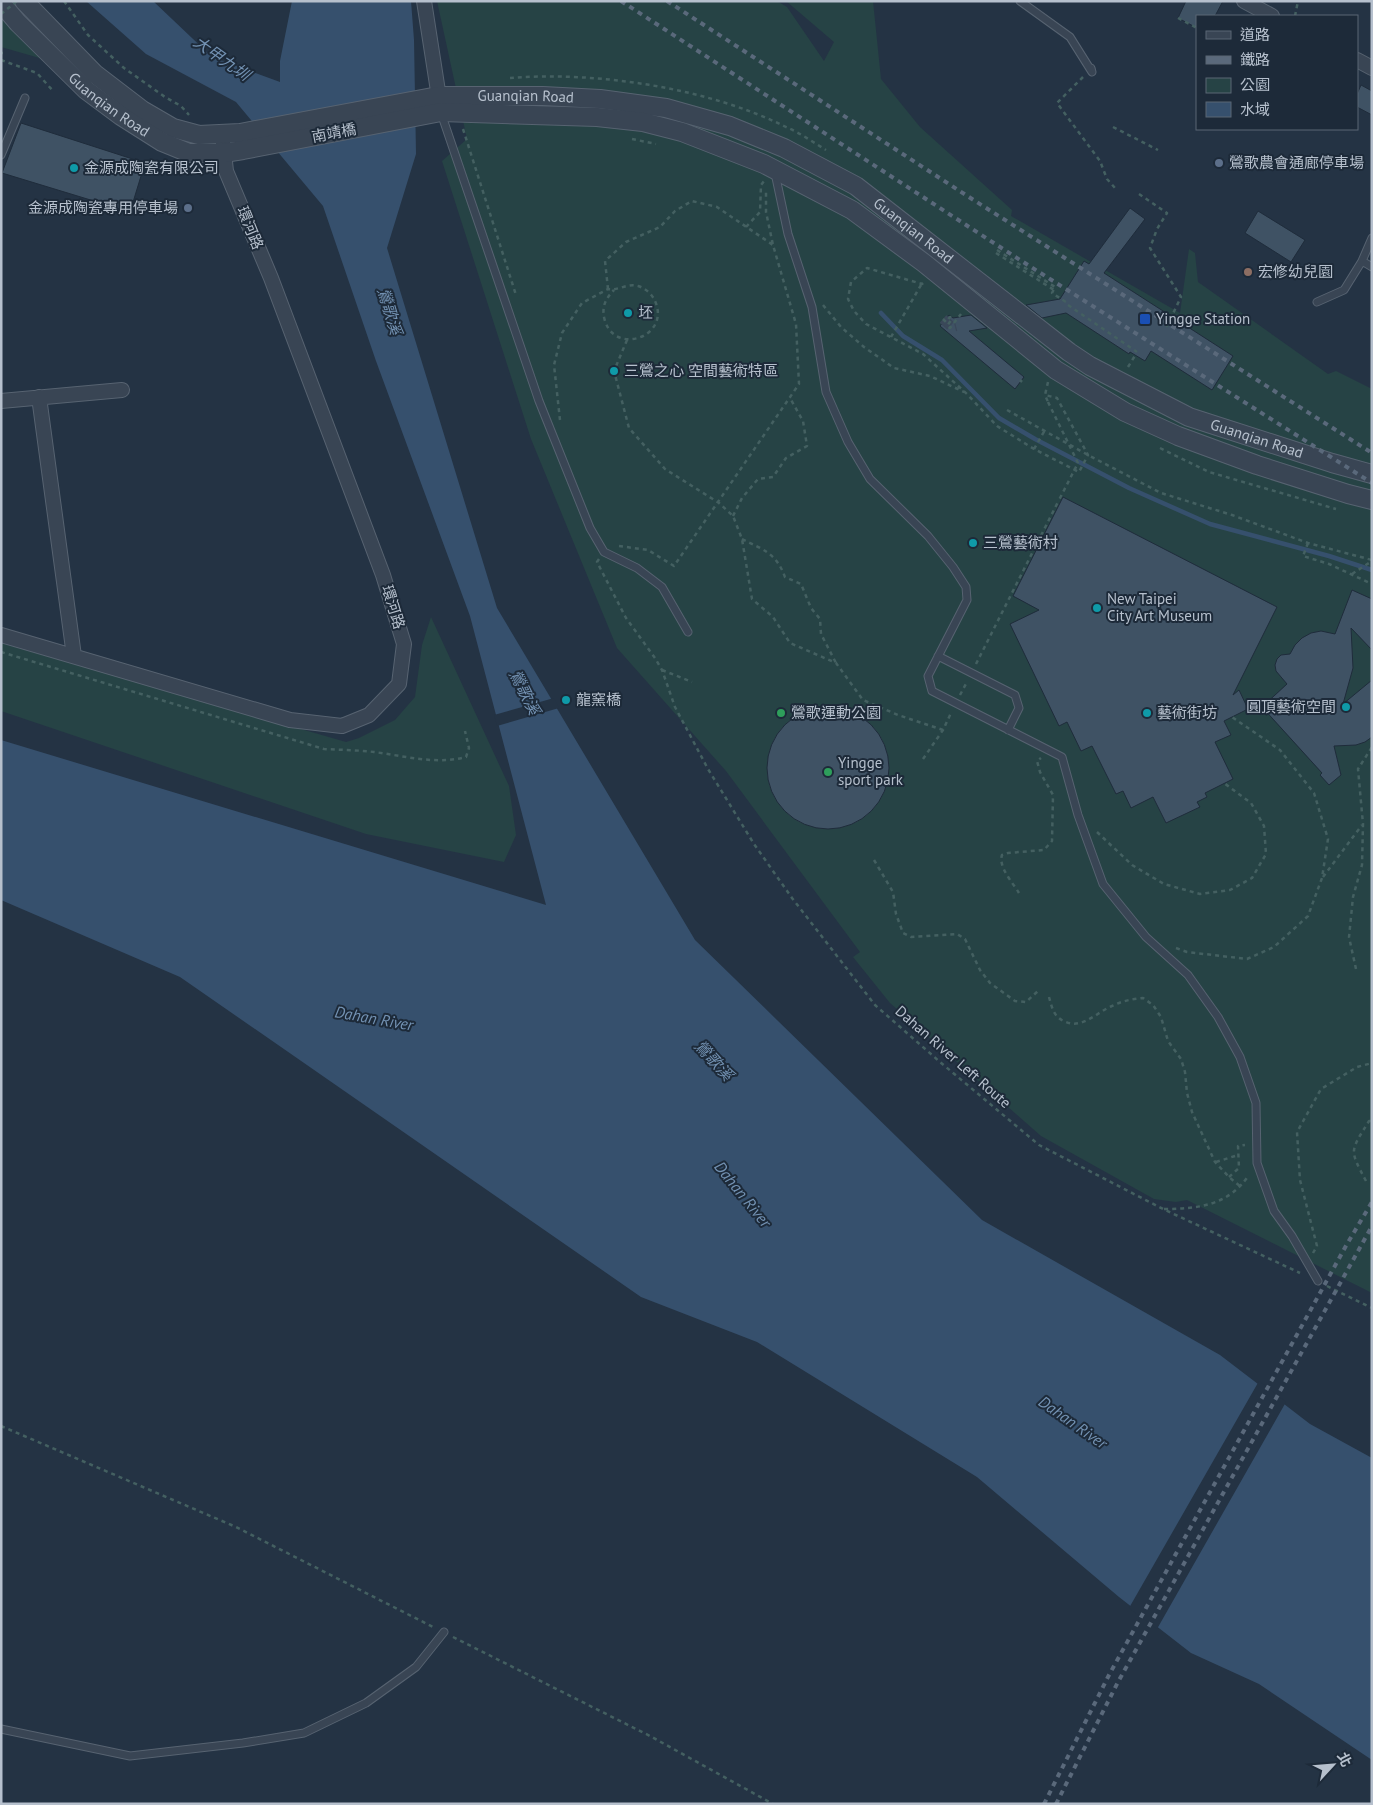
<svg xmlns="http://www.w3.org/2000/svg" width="1373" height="1805" font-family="'PT Sans','Noto Sans TC',sans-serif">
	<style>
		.green { fill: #264345 }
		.water { fill: #36506d }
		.pier { fill: #243344 }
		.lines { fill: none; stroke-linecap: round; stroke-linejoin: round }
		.stream { stroke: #36506d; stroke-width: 4.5 }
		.building { fill: #3f5264; stroke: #1f2c3b }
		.pedestrian-tunnel { stroke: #3a4859; stroke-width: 10; stroke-dasharray: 10 5; stroke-linecap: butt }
		.service-casing { stroke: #576371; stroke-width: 9 }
		.minor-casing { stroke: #576371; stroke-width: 16 }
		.tertiary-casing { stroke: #576371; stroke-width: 20 }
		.path { stroke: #446061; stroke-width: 2.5; stroke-dasharray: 4 4; stroke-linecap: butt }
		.service { stroke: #394554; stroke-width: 7 }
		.minor { stroke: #394554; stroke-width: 14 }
		.tertiary { stroke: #394554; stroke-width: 18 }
		.rail { stroke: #5a697b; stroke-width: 4; stroke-dasharray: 5 5; stroke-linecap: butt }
		.path-bridge { stroke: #446061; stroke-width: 2.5; stroke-dasharray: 4 4; stroke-linecap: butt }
		.service-dot { fill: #5c6f8a; stroke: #1d2a39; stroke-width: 2 }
		.culture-dot { fill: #0f9aa8; stroke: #1d2a39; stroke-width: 2 }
		.education-dot { fill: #8d6e63; stroke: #1d2a39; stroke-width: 2 }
		.transit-dot { fill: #1a4fb4; stroke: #1d2a39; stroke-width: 2 }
		.leisure-dot { fill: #2e9e5b; stroke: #1d2a39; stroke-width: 2 }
		.labels { text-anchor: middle; stroke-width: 4; stroke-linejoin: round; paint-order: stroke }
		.street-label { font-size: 15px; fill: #b6c0cd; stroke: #1d2a39 }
		.poi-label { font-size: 15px; fill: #b6c0cd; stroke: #1d2a39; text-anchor: start }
		.water-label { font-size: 16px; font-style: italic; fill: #7392b3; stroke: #1d2a39 }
	</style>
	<rect width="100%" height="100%" fill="#243344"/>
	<!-- green -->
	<path class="green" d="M437,1H777L787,7L824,61L834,42L786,1H873L881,79L920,127L1012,210L1011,216L1180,313L1189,249L1195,253L1198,282L1328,374L1336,371L1372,389V1293L1187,1200L1176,1202L1154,1199L1041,1136L890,1003L853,957L860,952L726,771L617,648L531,439L442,161L467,139Z
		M1,15L43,59L1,47Z
		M431,617L509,786L516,835L504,862L366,834L1,711V643L346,742L359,738L395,720L415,697L422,645Z"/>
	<!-- water -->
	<path class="water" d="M86,1H153L212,57L280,82V61L292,1H411L414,40L416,154L387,248L497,608L695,940L982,1220L1220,1355L1310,1424L1372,1458V1760L1259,1684L1191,1653L1119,1597L977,1477L757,1342L641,1297L180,977L1,900V740L546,905L470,616L376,361L323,206L236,102L146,54Z"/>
	<!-- pier -->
	<path class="pier" d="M554,698L559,708L497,726L494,715Z
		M1259,1381L1286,1402L1157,1629L1129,1608Z"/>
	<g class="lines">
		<!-- stream -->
		<path class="stream" d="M881,313L903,336L942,360L999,418L1035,439L1129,488L1210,524L1329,556L1372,570"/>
	</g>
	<!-- building -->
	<path class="building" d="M1186,1H1223L1215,16H1197V28L1178,18Z
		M1361,85L1372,91V115L1357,107V94Z
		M21,123L145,163L130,212L2,173Z
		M1130,208L1145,219L1104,273L1233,356L1212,390L1151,351L1145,361L1130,352L1129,354L1066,313L1042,318L1026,305L1060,299L1084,261L1089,264Z
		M1258,211L1305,240L1291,262L1245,233Z
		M949,315L953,318L971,315L987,328L969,331L1024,377L1015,389L940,326Z
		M1063,497L1277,607L1233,695L1239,690L1248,709L1224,721L1231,735L1215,742L1233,779L1205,793L1207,797L1197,802L1200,807L1166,823L1153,797L1131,808L1123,791L1116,794L1092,746L1081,751L1067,722L1059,726L1010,624L1039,610L1013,596Z
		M1352,590L1372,599V650L1351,628L1353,668L1343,704L1372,680V737L1365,742L1356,745L1334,746L1341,775L1329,785L1320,775L1322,773L1262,707L1287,684L1276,671L1275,665L1277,659L1281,655L1290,654L1295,645L1302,638L1311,633L1321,631L1335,634Z
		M767 768a61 61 0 1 1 122 0a61 61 0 1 1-122 0Z"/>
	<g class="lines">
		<!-- pedestrian-tunnel -->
		<path class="pedestrian-tunnel" d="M943,319L952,327L956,326"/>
		<defs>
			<path id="service" d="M1020,1L1070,37L1092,72L1091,68
				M441,113L539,401L590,528L604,552L637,568L662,587L688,632
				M1,155L25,98
				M775,173L788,234L812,307L826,392L848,442L870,479L928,536L953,567L966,587L967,600L928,676L932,691L1062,757L1078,815L1103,884L1146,937L1188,975L1218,1017L1240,1057L1256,1103L1257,1163L1274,1211L1292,1236L1318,1281
				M1362,261L1372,267
				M1317,302L1344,290L1362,261L1372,238
				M938,656L1015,695L1019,708L1008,730
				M1,1729L130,1756L243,1743L304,1733L366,1703L416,1667L444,1632"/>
			<path id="minor" d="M424,1L440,104
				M1244,1L1272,16
				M1357,60L1372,68
				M39,397L74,656
				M1,401L122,390
				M1,635L290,720L342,726L369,715L399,684L404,644L383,575L271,278L226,171L223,143"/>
			<g id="tertiary">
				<path id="s1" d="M24,1L95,74L142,110L173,128L199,135L240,133L438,96H543L600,99L666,108L730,126L784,148L856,186L1069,352L1090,366L1189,417L1332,463L1372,474"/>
				<path id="s2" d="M1,3L18,23L86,90L121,116L162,142L189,153H224L243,150L441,112L597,117L643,122L682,132L764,164L852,210L924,263L1056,370L1125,412L1178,436L1257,465L1348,494L1372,500"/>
			</g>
		</defs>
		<!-- service casing -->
		<use href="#service" class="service-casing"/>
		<!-- minor casing -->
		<use href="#minor" class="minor-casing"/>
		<!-- tertiary casing -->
		<use href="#tertiary" class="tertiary-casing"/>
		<!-- path -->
		<path class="path" d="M64,1L88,35L124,68L165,97L181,106L189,115
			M1295,16L1298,1
			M1178,18L1197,28
			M1,53H3
			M1,60L37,73L54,92
			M1083,77L1057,103L1100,161L1107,179L1115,188
			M510,78C597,71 708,88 786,127C800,133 813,142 826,150
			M1113,127L1158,150
			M463,129L516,295
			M632,139L656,144
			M1139,194L1167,213L1157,229L1150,248L1181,297L1167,326L1157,319
			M746,227L760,212L761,185L764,181
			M997,250L1055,287L1052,293L1069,304
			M996,253L1054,290
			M923,283L922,284L867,268L851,282L848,299L854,311L866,324L923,354L967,394L997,426L1034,449L1079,472L1088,455L1057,398L1045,395
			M608,289L605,261L626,242L660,227L675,211L692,201L717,207L773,245
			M823,305L841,327L864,347L894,368L930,376L964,392
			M1068,305L1137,352
			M943,319L946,322L950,317L952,319L947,326L950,328L961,314
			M891,337L921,285
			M627,340L614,371L629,428L665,469L719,503L733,516L742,539L752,599L773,617L790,643L836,663L863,700L898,715L943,730
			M1128,367L1136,354
			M1020,380L1022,382
			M1048,382L1045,395L1048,402
			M1007,410L1088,455L1161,493L1232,515L1308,543L1372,560
			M560,420L554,365L562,333L582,303L608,289C618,291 627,283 638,286C645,288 652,294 655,301C671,336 616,356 605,321C601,308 605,299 614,290
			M1160,448L1209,472L1336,509
			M1034,449L1045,430
			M733,516L742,498L758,479L773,477L786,458L807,446L803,421L790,398
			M742,539C764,550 776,553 785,577L801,584L811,608L820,619L821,634L836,663
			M1308,543L1303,556L1329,564L1372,584
			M619,546L648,550L674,566L799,384L796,324L773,245L766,212V191
			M599,559L597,562L626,618L655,658L662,670L675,707L708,769L754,844L792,898L875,1005L940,1062L1039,1145L1163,1209L1300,1273
			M1352,574L1372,561
			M1,652L324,749C341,750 358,750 374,752C405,756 436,765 466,757L469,748L465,731
			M976,664L1059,500
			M662,670L692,682
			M960,695L967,682
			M923,759L943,730L951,713
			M1097,832L1132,865L1164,884L1200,894L1230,890L1252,878L1266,854L1264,826L1251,803L1224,783
			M874,860L893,892L896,914L903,933L911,937L957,934L965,939L980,970L990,983L1015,1001L1026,1002L1038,991
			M1323,877L1362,825
			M1019,893C1013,883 998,867 1002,855L1008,853L1044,850L1052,841L1053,795L1040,772L1037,761L1041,758
			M1176,948L1187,952L1247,959L1274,947L1308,916L1322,878L1328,839L1314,793L1280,750L1232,717
			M1356,969L1349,937L1353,897L1362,865L1363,824L1358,769L1372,747
			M1049,997C1052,1008 1054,1018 1066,1022C1083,1029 1097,1012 1112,1006C1122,1001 1132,999 1143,998L1153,1005L1161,1017L1168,1041L1181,1059L1185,1072L1187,1093L1192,1112L1215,1162L1229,1177L1241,1187
			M1216,1162L1238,1155
			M1229,1177L1239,1168L1238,1146L1245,1145
			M1366,1181C1349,1149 1350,1152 1369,1121H1372
			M1164,1209C1199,1209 1229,1205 1249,1175
			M1313,1253L1317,1246L1300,1180L1297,1132L1321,1089L1357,1067L1372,1063
			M1327,1286L1372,1308
			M1,1426L236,1527L435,1628
			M453,1637L650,1736L773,1804"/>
		<!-- service -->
		<use href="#service" class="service"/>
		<!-- minor -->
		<use href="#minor" class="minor"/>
		<!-- tertiary -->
		<use href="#tertiary" class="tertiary"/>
		<!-- rail -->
		<path class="rail" d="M621,1L1020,260L1372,483
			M667,1L972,199L1372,453
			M1044,1804L1109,1675L1347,1244L1372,1202
			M1056,1804L1118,1682L1372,1226"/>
		<!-- path-bridge -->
		<path class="path-bridge" d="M1,14L17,1
			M1048,402L1078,463L1059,500"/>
	</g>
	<!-- markers -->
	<g class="service-dot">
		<circle cx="1219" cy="163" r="5"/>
		<circle cx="188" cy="208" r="5"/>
	</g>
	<g class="culture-dot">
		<circle cx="74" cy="168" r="5"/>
		<circle cx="628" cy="313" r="5"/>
		<circle cx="614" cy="371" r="5"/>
		<circle cx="973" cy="543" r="5"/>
		<circle cx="1097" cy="608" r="5"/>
		<circle cx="566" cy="700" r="5"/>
		<circle cx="1346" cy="707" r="5"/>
		<circle cx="1147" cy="713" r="5"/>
	</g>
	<circle class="education-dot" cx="1248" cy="272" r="5"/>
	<rect class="transit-dot" x="1139" y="313" width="12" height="12" rx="2.5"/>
	<g class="leisure-dot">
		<circle cx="781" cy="713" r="5"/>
		<circle cx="828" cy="772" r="5"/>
	</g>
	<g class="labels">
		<!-- street labels -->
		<g class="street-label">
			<text dy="5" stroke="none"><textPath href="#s1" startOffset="554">Guanqian Road</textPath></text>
			<text dy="5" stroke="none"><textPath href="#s2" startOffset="149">Guanqian Road</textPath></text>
			<text transform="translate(334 133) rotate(-11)" y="5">南靖橋</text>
			<text transform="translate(250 228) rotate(68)" y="5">環河路</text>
			<text dy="5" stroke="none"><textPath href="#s1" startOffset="974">Guanqian Road</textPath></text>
			<text dy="5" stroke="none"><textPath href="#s1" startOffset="1379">Guanqian Road</textPath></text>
			<text transform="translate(393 607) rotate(73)" y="5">環河路</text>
			<text transform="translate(953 1057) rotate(41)" y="5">Dahan River Left Route</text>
		</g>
		<!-- poi labels -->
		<g class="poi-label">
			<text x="1229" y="168">鶯歌農會通廊停車場</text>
			<text x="84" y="173">金源成陶瓷有限公司</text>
			<text x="178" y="213" text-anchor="end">金源成陶瓷專用停車場</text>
			<text x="1258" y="277">宏修幼兒園</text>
			<text x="638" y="318">坯</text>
			<text x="1156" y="324">Yingge Station</text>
			<text x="624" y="376">三鶯之心 空間藝術特區</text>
			<text x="983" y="548">三鶯藝術村</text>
			<text x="1107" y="604">New Taipei<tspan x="1107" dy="17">City Art Museum</tspan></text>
			<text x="576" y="705">龍窯橋</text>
			<text x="1336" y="712" text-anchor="end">圓頂藝術空間</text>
			<text x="791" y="718">鶯歌運動公園</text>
			<text x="1157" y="718">藝術街坊</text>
			<text x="838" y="768">Yingge<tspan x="838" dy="17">sport park</tspan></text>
		</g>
		<!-- water labels -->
		<g class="water-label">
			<text transform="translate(222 58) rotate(35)" y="6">大甲九圳</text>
			<text transform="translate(390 311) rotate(73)" y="6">鶯歌溪</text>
			<text transform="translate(525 692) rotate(63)" y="6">鶯歌溪</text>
			<text transform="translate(374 1018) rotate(10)" y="6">Dahan River</text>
			<text transform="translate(714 1060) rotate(47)" y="6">鶯歌溪</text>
			<text transform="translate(743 1194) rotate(51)" y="6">Dahan River</text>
			<text transform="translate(1073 1422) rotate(35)" y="6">Dahan River</text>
		</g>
	</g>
	<!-- border -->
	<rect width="1373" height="1805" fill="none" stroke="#b6c0cd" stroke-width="5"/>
	<!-- legend -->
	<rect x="1196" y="15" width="162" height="115" fill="#1d2a39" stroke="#5a6674"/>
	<rect x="1206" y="31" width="25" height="8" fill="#394554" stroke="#5a6674"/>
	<text x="1240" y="40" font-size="15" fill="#b6c0cd">道路</text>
	<rect x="1206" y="56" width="25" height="8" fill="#5a697b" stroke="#5a6674"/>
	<text x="1240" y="65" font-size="15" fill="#b6c0cd">鐵路</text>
	<rect x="1206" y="78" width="25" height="15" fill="#264345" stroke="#5a6674"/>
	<text x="1240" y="90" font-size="15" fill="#b6c0cd">公園</text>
	<rect x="1206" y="102" width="25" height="15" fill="#36506d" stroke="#5a6674"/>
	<text x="1240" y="115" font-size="15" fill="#b6c0cd">水域</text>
	<!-- north arrow -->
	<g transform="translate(1333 1765) rotate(64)" stroke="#1d2a39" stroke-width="4" paint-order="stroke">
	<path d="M0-4L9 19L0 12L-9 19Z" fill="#b6c0cd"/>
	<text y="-8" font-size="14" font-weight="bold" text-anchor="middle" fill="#b6c0cd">北</text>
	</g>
</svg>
